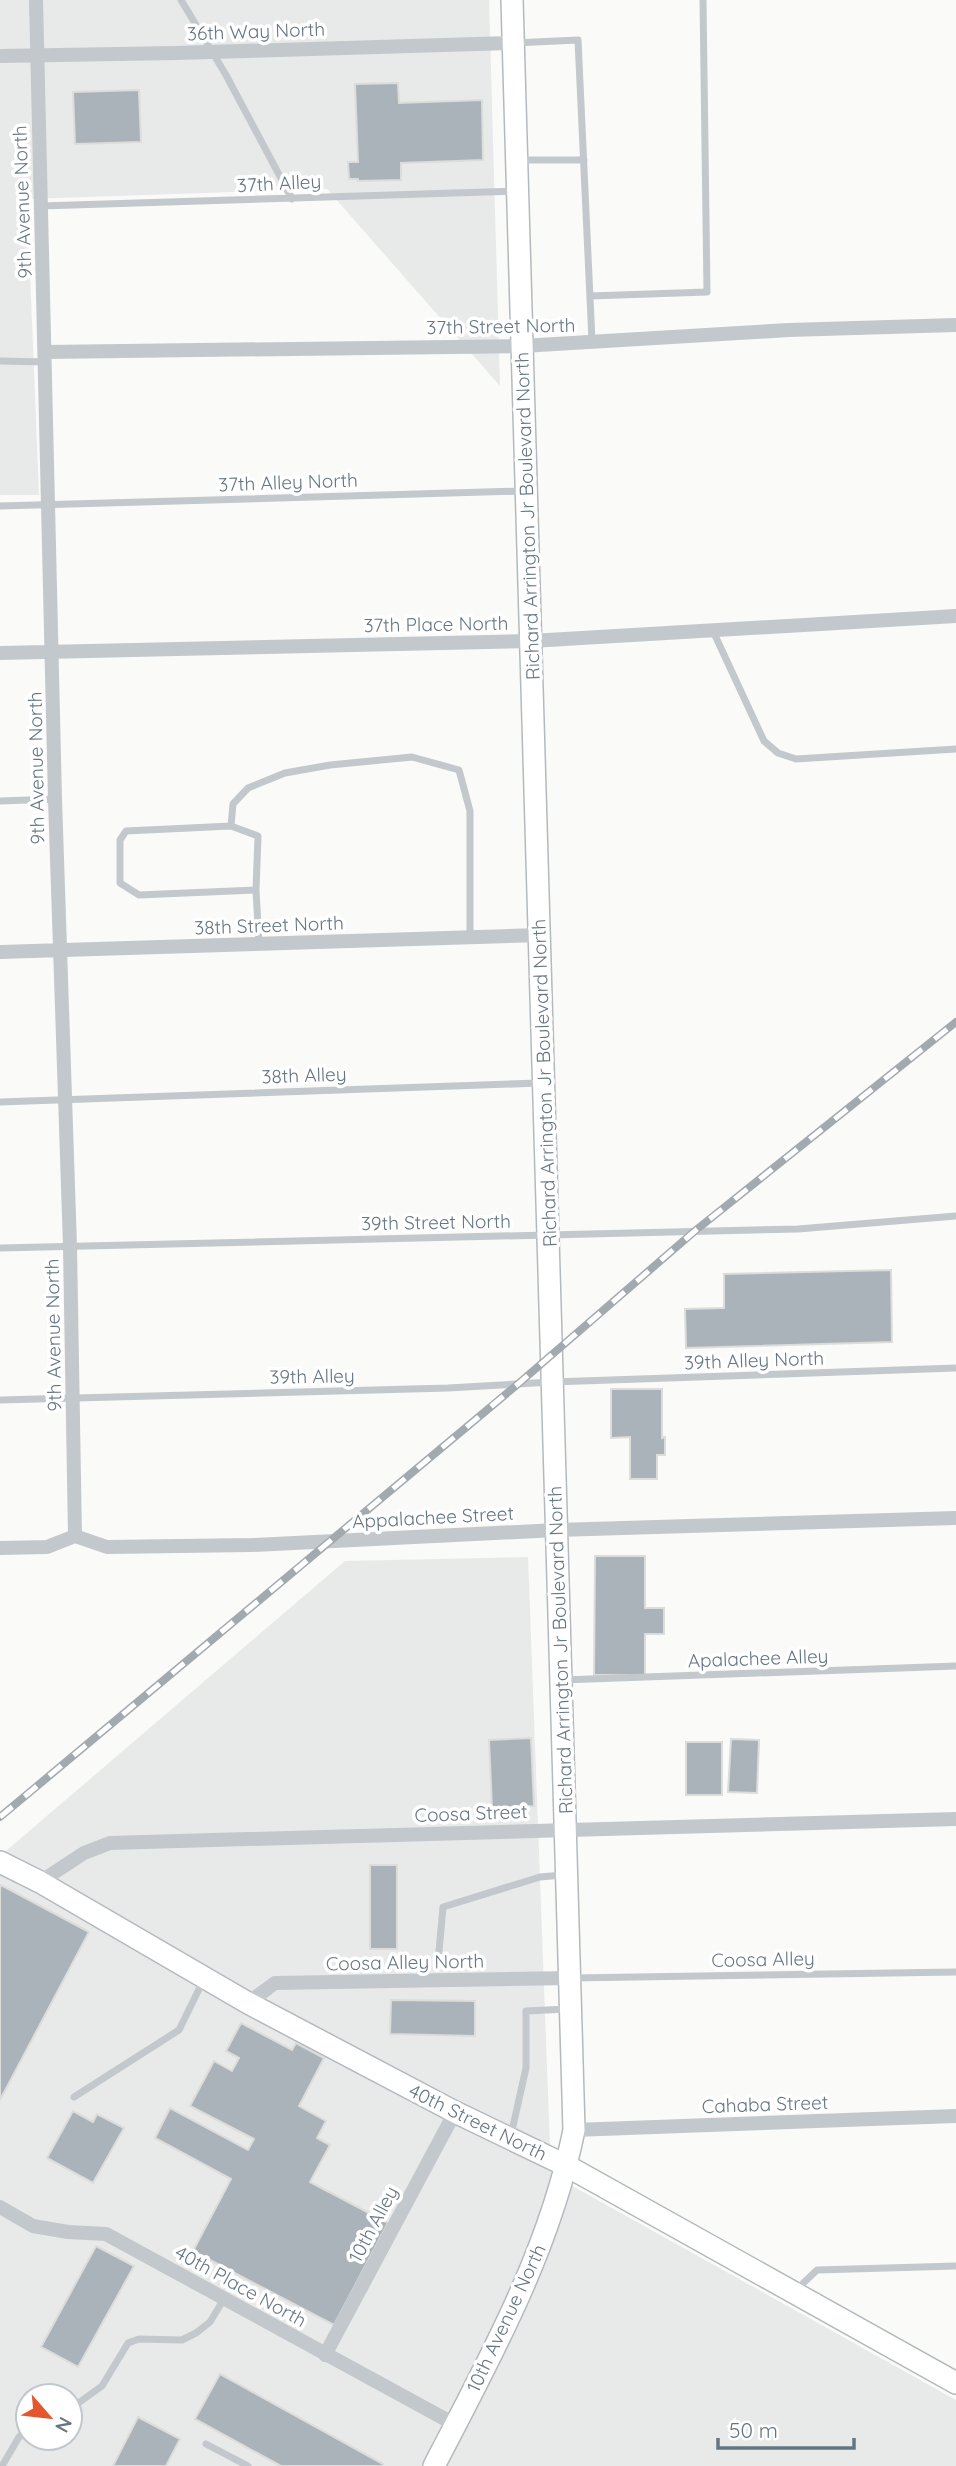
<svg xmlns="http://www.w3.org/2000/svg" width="956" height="2466" font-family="Quicksand,sans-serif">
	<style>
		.built { fill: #e8e9e9; fill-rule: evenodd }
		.building { fill: #aab3b9; stroke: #dcdcda; stroke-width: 2 }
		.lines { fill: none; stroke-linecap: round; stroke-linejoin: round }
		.secondary-casing { stroke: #b3babf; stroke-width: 24 }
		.lane { stroke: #c3c8cc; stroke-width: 7 }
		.street { stroke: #c3c8cc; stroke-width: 14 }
		.secondary { stroke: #fff; stroke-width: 21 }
		.rail-casing { stroke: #a2aab0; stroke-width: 8 }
		.rail { stroke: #fff; stroke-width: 5; stroke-dasharray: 16; stroke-linecap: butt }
		.labels { text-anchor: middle; stroke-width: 7; stroke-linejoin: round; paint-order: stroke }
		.street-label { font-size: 19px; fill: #657683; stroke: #fff }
	</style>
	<rect width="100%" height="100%" fill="#fafaf8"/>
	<!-- built -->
	<path class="built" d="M0,0H489L500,386L327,189L27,199L39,495H0Z
		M528,1557L551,2174L956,2400V2466H0V1856L345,1561ZM28,2396H70V2438H28Z"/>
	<!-- building -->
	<path class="building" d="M398,83L399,103L482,100L483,160L401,163V180L358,181V179H349L348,162H358L355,84Z
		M139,90L141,142L75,144L73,92Z
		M891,1270L892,1342L686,1348L685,1309L724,1308V1274Z
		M611,1389H662V1438L665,1437V1455H657V1479H630V1437L611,1438Z
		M595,1556H645V1608H664V1634H645V1675H594Z
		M531,1738L534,1806L492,1808L489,1740Z
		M731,1739L759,1740L757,1793L728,1792Z
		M686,1742H722V1795H686Z
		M370,1865H397V1949H370Z
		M1,1885L89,1932L0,2100V1888Z
		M391,2000L475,2001V2036L390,2034Z
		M241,2023L292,2050L296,2043L324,2058L299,2106L326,2121L317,2138L330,2145L310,2182L388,2223L334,2325L193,2251L231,2179L155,2138L170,2108L248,2150L254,2139L190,2106L214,2061L232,2071L239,2058L226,2051Z
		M73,2111L93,2122L97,2114L124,2128L93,2183L47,2158Z
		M96,2246L134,2266L78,2367L41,2347Z
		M220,2374L383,2464L382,2466H281L195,2419Z
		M138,2417L180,2439L166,2466H113Z"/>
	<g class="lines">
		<defs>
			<path id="secondary" d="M0,1862L40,1882L248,2003L455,2112L567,2166L956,2383
				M434,2466C490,2358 550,2250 574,2130L512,0"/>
		</defs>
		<!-- secondary casing -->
		<use href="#secondary" class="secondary-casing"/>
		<!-- lane -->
		<path class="lane" d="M181,0L226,75L292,199
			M514,43L578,40L592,341
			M517,160H584
			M41,206L516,191
			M590,296L707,292L703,0
			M0,361L45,362
			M0,506L522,491
			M713,631L764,741L778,753L796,759L956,749
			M0,801L55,799
			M231,826L258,836L256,890L139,895L120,883V840L126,831L231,826L233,804L248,788L285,773L330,765L412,757L459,770L470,811V937
			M256,890L259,944
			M0,1102L540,1083
			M0,1248L798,1229L956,1216
			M0,1400L448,1388L552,1382L956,1368
			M562,1680L956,1666
			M439,1951L443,1907L540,1877L563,1875
			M571,1978L956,1972
			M74,2097L179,2030L204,1979
			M511,2135L526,2068V2011L567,2009
			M796,2290L817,2270L956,2266
			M70,2409L102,2386L128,2343L139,2339L182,2340L196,2333L210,2322L224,2299
			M206,2444L248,2466
			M2,2466L19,2437L28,2428"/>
		<!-- street -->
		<path class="street" d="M36,0L55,799L70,1246L75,1536
			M0,56L176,53L513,43
			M46,352L522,346L789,330L956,325
			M0,653L531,641L956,616
			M0,952L539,935
			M0,1548L47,1547L75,1536L107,1547L252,1545L557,1530L956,1518
			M40,1882L84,1853L110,1843L956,1819
			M248,2003L275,1983L570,1978
			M574,2130L956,2116
			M0,2207L33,2226L68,2232L106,2234L456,2425
			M325,2355L455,2112"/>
		<!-- secondary -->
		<use href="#secondary" class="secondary"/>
		<defs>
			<path id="rail" d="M0,1817L518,1384L696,1230L956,1022"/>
		</defs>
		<!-- rail casing -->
		<use href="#rail" class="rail-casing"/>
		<!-- rail -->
		<use href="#rail" class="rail"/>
	</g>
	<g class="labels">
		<!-- street labels -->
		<g class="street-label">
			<text transform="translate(256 31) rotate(-2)" y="7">36th Way North</text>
			<text transform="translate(279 183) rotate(-3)" y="7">37th Alley</text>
			<text transform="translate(22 202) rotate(-92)" y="7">9th Avenue North</text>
			<text transform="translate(501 326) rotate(-1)" y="7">37th Street North</text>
			<text transform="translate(288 482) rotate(-2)" y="7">37th Alley North</text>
			<text transform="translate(527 516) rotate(-92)" y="7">Richard Arrington Jr Boulevard North</text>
			<text transform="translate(436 624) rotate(-1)" y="7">37th Place North</text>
			<text transform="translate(36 768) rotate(-91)" y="7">9th Avenue North</text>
			<text transform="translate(269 925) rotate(-2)" y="7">38th Street North</text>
			<text transform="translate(304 1075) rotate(-2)" y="7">38th Alley</text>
			<text transform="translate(544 1083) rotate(-92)" y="7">Richard Arrington Jr Boulevard North</text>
			<text transform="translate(436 1222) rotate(-1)" y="7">39th Street North</text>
			<text transform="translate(53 1335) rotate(-91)" y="7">9th Avenue North</text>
			<text transform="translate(754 1360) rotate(-2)" y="7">39th Alley North</text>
			<text transform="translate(312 1376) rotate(-1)" y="7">39th Alley</text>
			<text transform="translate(433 1517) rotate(-3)" y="7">Appalachee Street</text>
			<text transform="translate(560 1650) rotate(-92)" y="7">Richard Arrington Jr Boulevard North</text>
			<text transform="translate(758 1658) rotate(-2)" y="7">Apalachee Alley</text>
			<text transform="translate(471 1813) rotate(-2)" y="7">Coosa Street</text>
			<text transform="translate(763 1959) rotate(-1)" y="7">Coosa Alley</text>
			<text transform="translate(405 1962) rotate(-1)" y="7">Coosa Alley North</text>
			<text transform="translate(765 2104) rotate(-2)" y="7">Cahaba Street</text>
			<text transform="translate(478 2122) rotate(26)" y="7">40th Street North</text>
			<text transform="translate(373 2224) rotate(-62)" y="7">10th Alley</text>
			<text transform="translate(241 2286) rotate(29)" y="7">40th Place North</text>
			<text transform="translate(506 2318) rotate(-65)" y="7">10th Avenue North</text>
		</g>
	</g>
	<!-- north arrow -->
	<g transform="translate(49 2417) rotate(118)"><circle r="33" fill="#ffffff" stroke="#c1c8cd" stroke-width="2"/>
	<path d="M0-5L12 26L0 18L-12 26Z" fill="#e4572e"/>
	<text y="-10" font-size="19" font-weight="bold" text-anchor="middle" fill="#657683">N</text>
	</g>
	<!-- scale -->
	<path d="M718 2438v10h136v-10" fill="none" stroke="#657683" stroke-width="3.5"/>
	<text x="729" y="2438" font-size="21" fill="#657683" stroke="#ffffff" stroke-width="5" paint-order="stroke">50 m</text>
</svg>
